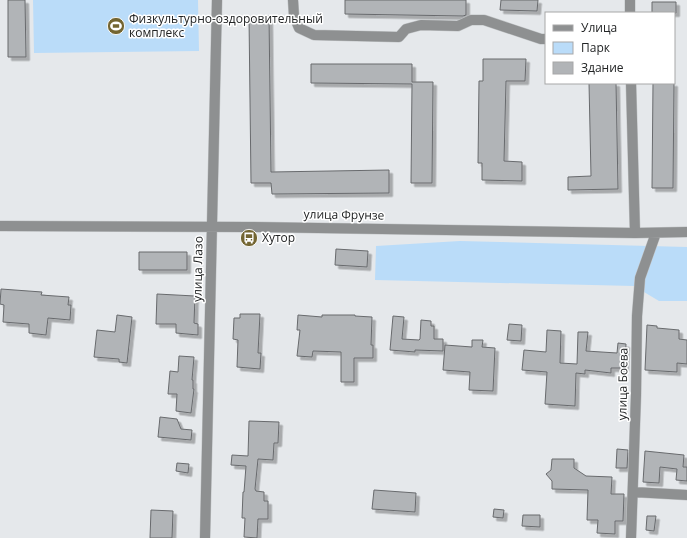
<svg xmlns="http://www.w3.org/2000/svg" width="687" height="538" font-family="'Open Sans',sans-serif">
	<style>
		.green { fill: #badcf9 }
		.building { fill: #b1b4b7; stroke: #686a6d; filter: url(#shadow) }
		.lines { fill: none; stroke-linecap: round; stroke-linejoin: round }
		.minor-casing { stroke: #c2c5c7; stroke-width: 11 }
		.minor { stroke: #8e9091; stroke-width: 10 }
		.labels { text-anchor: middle; stroke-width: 3; stroke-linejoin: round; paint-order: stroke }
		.poi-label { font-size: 12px; fill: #222425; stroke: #fff; text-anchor: start }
		.street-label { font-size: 12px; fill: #222425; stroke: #fff }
	</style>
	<defs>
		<filter id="shadow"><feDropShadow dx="3.5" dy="3.5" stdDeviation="0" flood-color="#0004"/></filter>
	</defs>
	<rect width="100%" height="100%" fill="#e5e8eb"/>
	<!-- green -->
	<path class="green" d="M33,0H198L199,51L34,53Z
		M460,241L687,247V301H659L634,286L375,280L376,246Z"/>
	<!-- building -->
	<path class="building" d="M8,0H25L26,57H8Z
		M345,0H466V15L463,16L345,14Z
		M501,0H538L537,11L500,10Z
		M652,2H676V13H652Z
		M269,16L271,172L389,170V193L272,194L271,183H251L249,17Z
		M483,59H526L525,81H506L504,161L522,162V181L482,180V163H478L479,81H483Z
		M311,64H412V82H433L432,183H411L412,84L311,83Z
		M589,83H616L618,189L568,190V177L591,176Z
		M653,83H674L673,188H652Z
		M336,249L368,251L367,267L335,265Z
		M139,252H187V270H139Z
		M1,289L42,292L41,295L69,297L68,305H71L70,320L48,318L46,335L29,333V324L3,322L4,305L0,304Z
		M157,294L195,296L194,323L198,324V335L176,333V324H156Z
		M240,314H260L258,353H261L260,369L237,367L238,340L233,339L234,318H240Z
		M117,315L132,317L127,363L119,362V359L94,357L97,330L115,332Z
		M298,315L322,317V315H355V316L372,317L371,345H373V358H354V382H341V352L313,351L312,357L297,356L300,330H297Z
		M393,316L404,317L402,339L419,340L420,339L421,320L431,321V326H434V339H443V351L415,350V352L390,350Z
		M509,324L522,325L521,341L507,340Z
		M647,325L657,326V328L679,330V339L687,340V364L677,363V372L645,370Z
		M547,330L561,331L560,363L577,364L578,332H588L586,351L617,353L618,343L626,344L625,368H611V373L585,370V374L576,373L575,406L545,404L547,372L522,370L524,350L546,352Z
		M472,340H483L482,347L495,348L493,391L469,390L470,372L443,370L445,345L472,347Z
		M179,356L194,357L192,380H193V389H194L191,413L176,411L177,394H168L170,371L178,372Z
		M160,417L177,419L181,429L192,430L191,440L158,437Z
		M249,421L279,422L278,443H274L273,460L258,459L255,489L256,491L264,492V501H268V519H258L257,538L244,537L245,518H242L243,492H244L246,466L231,465L232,455L248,456Z
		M617,449L628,450L627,468H616Z
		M645,451L684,455L683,467H687V481L676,480L677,469L660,467L659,483L643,482Z
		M552,459H574V468L586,476L612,477L611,494H624L623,521H615V534L597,533L598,520H587L588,490L552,489V481L546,474L551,470Z
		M177,463L189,464L188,473L176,471Z
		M374,490L416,493L415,512L372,509Z
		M494,509L504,510L503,518L493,517Z
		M151,510L173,511L172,538H150Z
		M523,515H540V527L522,526Z
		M647,516H656L654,531L646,530Z"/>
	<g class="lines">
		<defs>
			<path id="minor" d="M293,0L294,16L299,28L314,35L399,37L406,29L421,25L458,26L471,20H484L541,39H546
				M630,13V0
				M631,83L635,233
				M0,226L248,227L635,233L687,232
				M633,492L687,495
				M205,538L217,0
				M631,538L636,395L637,316L640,278L656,233"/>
		</defs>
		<!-- minor casing -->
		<use href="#minor" class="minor-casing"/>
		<!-- minor -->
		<use href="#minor" class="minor"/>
	</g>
	<!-- icons -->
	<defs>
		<symbol id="stadium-disc" viewBox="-11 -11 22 22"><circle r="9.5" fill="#736532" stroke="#fff"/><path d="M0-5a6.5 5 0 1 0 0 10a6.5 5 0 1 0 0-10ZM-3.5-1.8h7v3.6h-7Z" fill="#fff"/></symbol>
		<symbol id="bus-disc" viewBox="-11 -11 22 22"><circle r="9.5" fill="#736532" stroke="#fff"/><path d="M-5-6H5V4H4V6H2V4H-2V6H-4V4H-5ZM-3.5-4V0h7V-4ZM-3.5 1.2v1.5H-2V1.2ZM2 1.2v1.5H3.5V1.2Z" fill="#fff"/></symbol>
	</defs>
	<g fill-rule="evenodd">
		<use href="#stadium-disc" x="106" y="16" width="20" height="20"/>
		<use href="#bus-disc" x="239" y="228" width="20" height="20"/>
	</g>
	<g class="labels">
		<!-- poi labels -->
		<g class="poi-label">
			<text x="129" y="23">Физкультурно-оздоровительный<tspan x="129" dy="14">комплекс</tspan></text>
			<text x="262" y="242">Хутор</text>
		</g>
		<!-- street labels -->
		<g class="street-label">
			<text transform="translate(344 215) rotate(1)" y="4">улица Фрунзе</text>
			<text transform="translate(198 269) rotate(-89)" y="4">улица Лазо</text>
			<text transform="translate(623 384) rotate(-89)" y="4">улица Боева</text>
		</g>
	</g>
	<!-- legend -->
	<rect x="545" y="12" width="130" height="72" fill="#ffffff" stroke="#a7a7a8"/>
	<rect x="553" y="25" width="20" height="6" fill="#8e9091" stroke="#a7a7a8"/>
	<text x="581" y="32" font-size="12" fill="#222425">Улица</text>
	<rect x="553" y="42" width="20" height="12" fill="#badcf9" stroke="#a7a7a8"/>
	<text x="581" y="52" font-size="12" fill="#222425">Парк</text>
	<rect x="553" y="62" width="20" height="12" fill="#b1b4b7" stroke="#a7a7a8"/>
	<text x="581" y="72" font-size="12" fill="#222425">Здание</text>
</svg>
